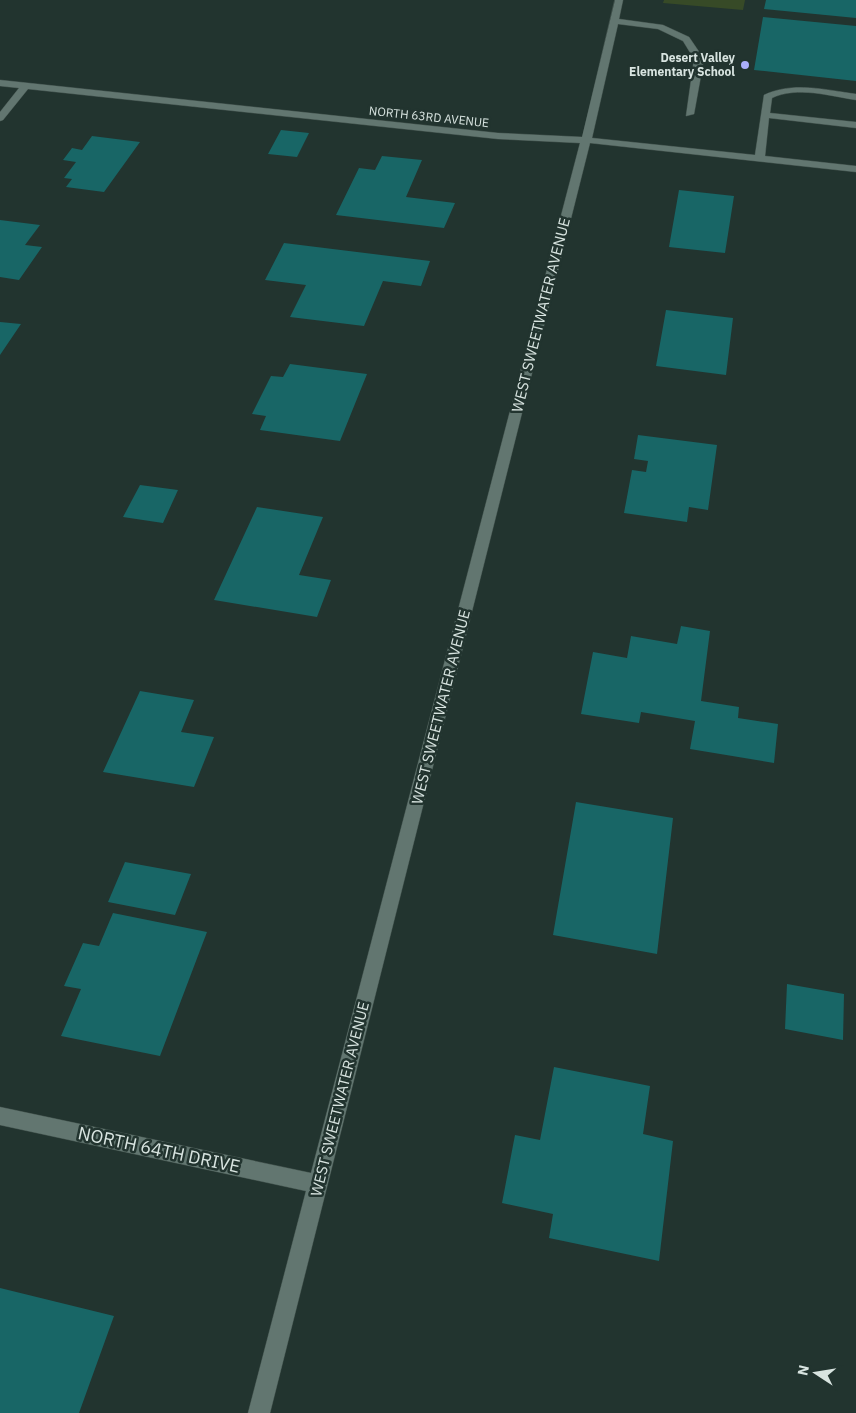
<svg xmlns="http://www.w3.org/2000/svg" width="856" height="1413" font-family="'IBM Plex Sans',sans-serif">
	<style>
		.green { fill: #374a27 }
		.building { fill: #186666 }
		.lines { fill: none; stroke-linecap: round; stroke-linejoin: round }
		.minor-casing { stroke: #40504b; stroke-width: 1 }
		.minor { fill: #627670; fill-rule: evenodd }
		.poi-dot { fill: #abaffb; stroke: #22342f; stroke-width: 2 }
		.labels { text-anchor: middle; stroke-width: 5; stroke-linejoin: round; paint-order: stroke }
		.far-poi-label { font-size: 12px; font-weight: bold; fill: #d8e4e0; stroke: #22342f; text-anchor: end }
		.far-street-label { font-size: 12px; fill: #d8e4e0; stroke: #22342f }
		.street-label { font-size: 15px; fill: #d8e4e0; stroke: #22342f }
		.near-street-label { font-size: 18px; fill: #d8e4e0; stroke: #22342f }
	</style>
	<rect width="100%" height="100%" fill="#22342f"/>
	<!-- green -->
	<path class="green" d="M664,0H745L743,10L663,3Z"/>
	<!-- building -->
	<path class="building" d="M766,0H856V18L764,9Z
		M763,17L856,26V81L754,70Z
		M281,130L309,133L297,157L268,154Z
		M92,136L140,142L104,192L66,187L72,179L64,178L76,162L63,160L72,148L82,150Z
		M382,156L422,160L406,197L455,203L444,228L336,215L359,168L375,170Z
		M679,190L734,196L725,253L669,247Z
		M0,220L40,225L25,245L42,247L19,280L0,277Z
		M284,243L430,261L421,286L383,281L364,326L290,317L306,285L265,280Z
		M666,310L733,318L726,375L656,366Z
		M0,322L21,324L0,355Z
		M290,364L367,374L340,441L260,430L266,416L252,414L271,376L283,377Z
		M638,435L717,445L708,510L689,507L687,522L624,513L632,470L646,472L648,461L634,459Z
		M140,485L178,490L163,523L123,517Z
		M257,507L323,517L299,575L331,580L317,617L214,600Z
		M681,626L710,631L701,701L739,707L738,718L778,724L774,763L690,749L695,721L641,712L639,723L581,714L593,652L627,658L631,636L677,644Z
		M140,691L194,700L181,732L214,737L194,787L103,772Z
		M576,802L673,818L657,954L553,935Z
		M125,862L191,874L175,915L108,902Z
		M113,913L207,932L160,1056L61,1036L81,989L64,986L83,943L99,946Z
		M787,984L844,994L843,1040L785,1029Z
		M554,1067L650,1086L643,1134L673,1141L659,1261L549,1238L553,1214L502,1203L515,1135L540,1140Z
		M0,1288L114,1316L79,1413H0Z"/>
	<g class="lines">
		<defs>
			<path id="minor" d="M615,0H623L619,19L663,25L689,37L704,59L694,114L686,116L694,59L683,41L658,29L618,24L592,138L755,155L764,95C793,81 826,90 856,94V100C830,96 797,86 772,98L770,113L856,122V128L769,118L765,156L856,166V172L590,143L270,1413H248L306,1191L0,1125V1107L311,1173L580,143L498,139L28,89L3,120L0,121V112L19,88L0,86V80L498,133L582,137Z"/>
		</defs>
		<!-- minor casing -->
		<use href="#minor" class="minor-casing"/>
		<!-- minor -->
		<use href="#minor" class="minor"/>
	</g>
	<!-- markers -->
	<circle class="poi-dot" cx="745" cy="65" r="5"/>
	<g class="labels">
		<!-- far-poi labels -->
		<g class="far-poi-label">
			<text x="735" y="62">Desert Valley<tspan x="735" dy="14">Elementary School</tspan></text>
		</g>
		<!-- far-street labels -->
		<g class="far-street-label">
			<text transform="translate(429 117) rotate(6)" y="4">NORTH 63RD AVENUE</text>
		</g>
		<!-- street labels -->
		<g class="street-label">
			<text transform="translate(541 315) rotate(-76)" y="5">WEST SWEETWATER AVENUE</text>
			<text transform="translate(441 707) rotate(-76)" y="5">WEST SWEETWATER AVENUE</text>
			<text transform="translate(340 1099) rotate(-76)" y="5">WEST SWEETWATER AVENUE</text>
		</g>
		<!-- near-street labels -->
		<g class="near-street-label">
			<text transform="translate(159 1150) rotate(12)" y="6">NORTH 64TH DRIVE</text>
		</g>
	</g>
	<!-- north arrow -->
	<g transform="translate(816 1373) rotate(282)" stroke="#22342f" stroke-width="4" paint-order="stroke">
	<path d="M0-4L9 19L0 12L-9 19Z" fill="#d8e4e0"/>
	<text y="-8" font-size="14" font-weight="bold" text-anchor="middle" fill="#d8e4e0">N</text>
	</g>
</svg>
